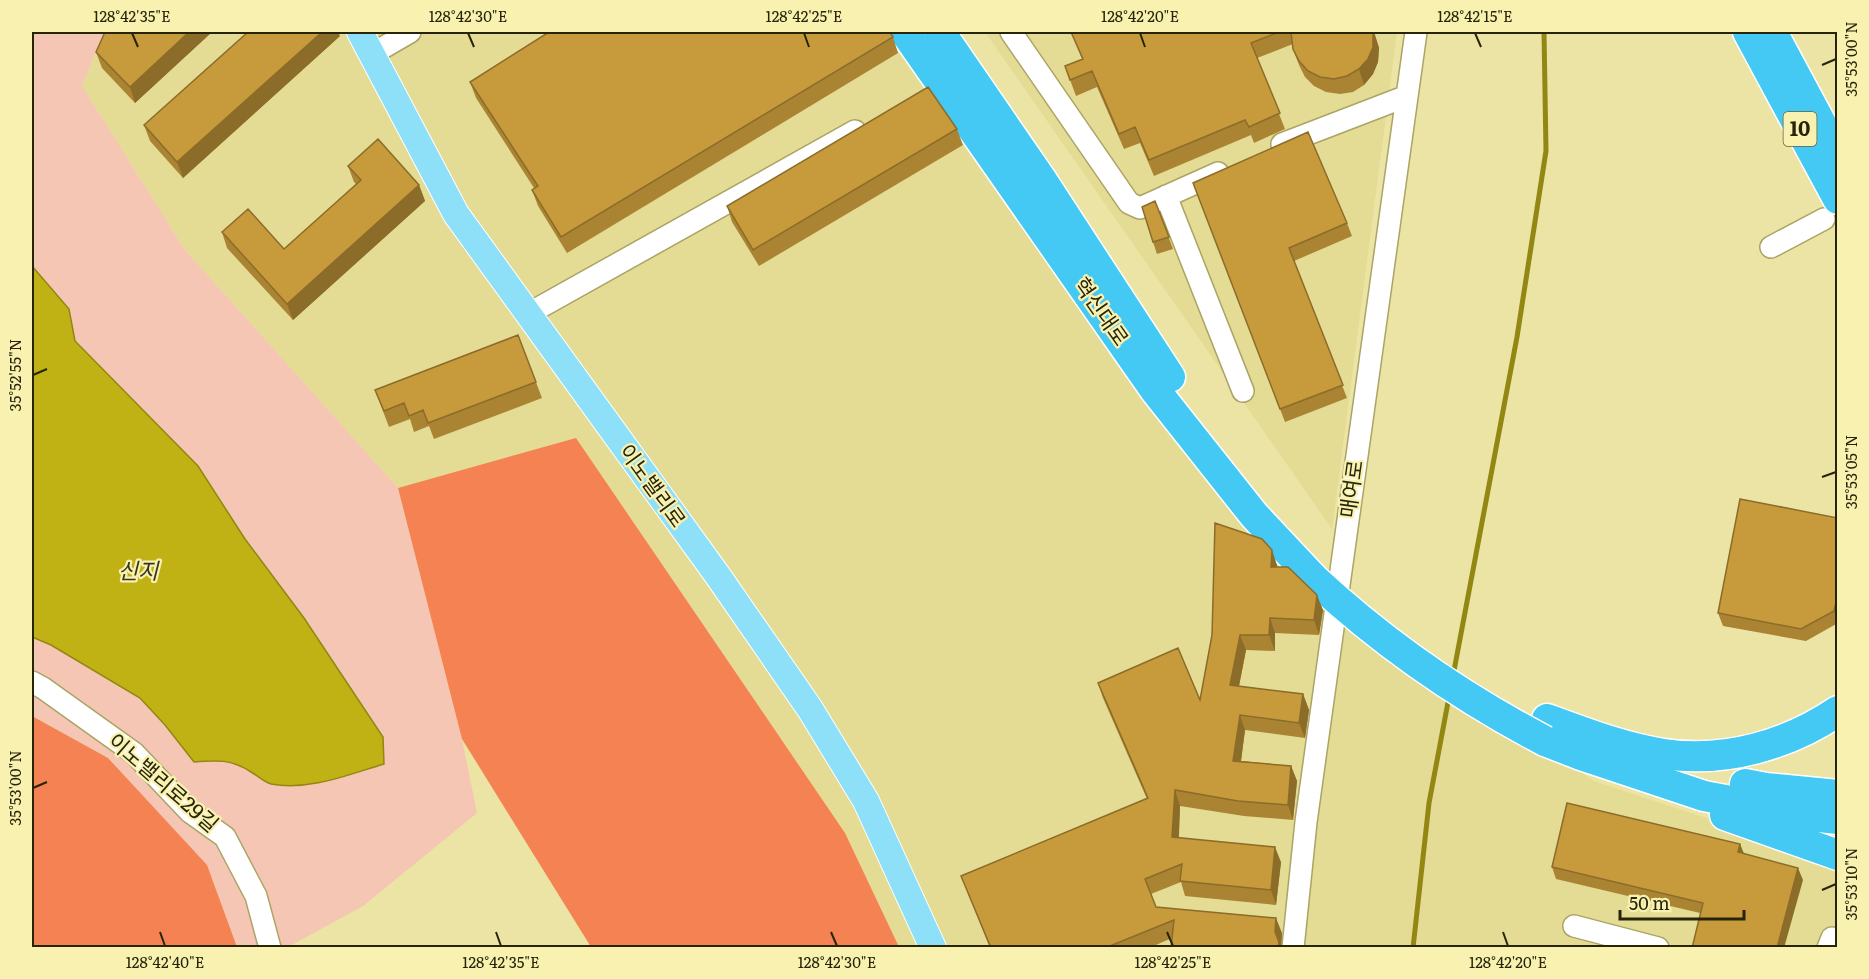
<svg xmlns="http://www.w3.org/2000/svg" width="1869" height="979" font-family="Literata,'Noto Sans KR',serif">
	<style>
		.built { fill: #e4dc94 }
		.green { fill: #f5c6b3 }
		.forest { fill: #f48252 }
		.water { fill: #c0b115; stroke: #928712; stroke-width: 1.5 }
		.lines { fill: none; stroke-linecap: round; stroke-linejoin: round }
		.stream { stroke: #928712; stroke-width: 5 }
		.minor-casing { stroke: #aba465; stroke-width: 24 }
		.major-casing { stroke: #fff; stroke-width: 28 }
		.highway-casing { stroke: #fff; stroke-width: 33 }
		.minor { stroke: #fff; stroke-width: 21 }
		.major { stroke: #8edff8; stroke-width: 26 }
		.highway { stroke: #43c9f3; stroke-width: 30 }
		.highway-bridge-casing { stroke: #fff; stroke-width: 33; stroke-linecap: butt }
		.highway-bridge { stroke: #43c9f3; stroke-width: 30 }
		.wall { fill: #ab8433 }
		.shaded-wall { fill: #8b6c29 }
		.building { fill: #c79a3b; stroke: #8b6c29; stroke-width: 1.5 }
		.ticks { fill: none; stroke: #27240a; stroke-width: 2 }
		.labels { text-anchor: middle; stroke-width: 4.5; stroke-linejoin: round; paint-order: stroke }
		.shield { fill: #f8f1b0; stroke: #66623c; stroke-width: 1.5 }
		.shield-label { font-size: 20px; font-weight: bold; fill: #27240a }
		.street-label { font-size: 21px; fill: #27240a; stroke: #f8f1b0 }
		.water-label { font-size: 22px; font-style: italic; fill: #37351e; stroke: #f8f1b0 }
		.neatline { fill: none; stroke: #27240a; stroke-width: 2 }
		.ticks-label { font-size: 15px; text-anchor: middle; fill: #27240a }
	</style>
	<rect width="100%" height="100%" fill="#ebe4a4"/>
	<!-- built -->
	<path class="built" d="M104,32H894L1353,628L1594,781L1837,861V947H899L845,833L577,439L398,488L185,250L82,86Z
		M985,32H1397L1332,529Z"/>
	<!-- green -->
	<path class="green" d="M32,32H104L82,86L185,250L398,488L462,739L477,813L363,906L288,947H237L212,878L108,758L32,716Z"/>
	<!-- forest -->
	<path class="forest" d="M576,438L845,833L899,947H591L462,739L398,488Z
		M32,716L108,758L207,865L237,947H32Z"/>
	<!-- water -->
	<path class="water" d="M32,266L69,309L75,341L198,466L245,539L304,618L383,737L384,764C347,775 309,791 271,784C264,782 258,776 251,772C231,759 217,760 194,762L165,725L140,698L51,645L32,637Z"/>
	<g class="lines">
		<!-- stream -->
		<path class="stream" d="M1453,676L1517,337L1546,151L1544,32
			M1413,948L1429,803L1449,697"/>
		<defs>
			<path id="minor" d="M1011,32L1129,203L1140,208L1218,173
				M372,54L410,32
				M1282,144L1407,96
				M1166,196L1243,391
				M1771,247L1824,219
				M528,314L855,131
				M32,682L43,688L134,753L190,812L225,837L256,896L270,948
				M1574,926L1658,948
				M1293,948L1306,822L1416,32
				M1828,948L1832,938"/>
			<path id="major" d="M360,32L456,214L718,576L810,709L866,801L933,948"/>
			<path id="highway" d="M905,32L1155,390L1254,515L1314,579
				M940,32L1041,179L1170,377
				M1748,32L1838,199
				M1772,32L1838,155
				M1547,719C1585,733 1624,748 1664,754C1725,763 1788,745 1838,711
				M1545,741L1581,755L1704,796L1811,816L1838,819
				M1745,784L1766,788L1838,795
				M1725,815L1838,855"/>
		</defs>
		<!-- minor casing -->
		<use href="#minor" class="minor-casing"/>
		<!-- major casing -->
		<use href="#major" class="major-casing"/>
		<!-- highway casing -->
		<use href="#highway" class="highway-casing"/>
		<!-- minor -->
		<use href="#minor" class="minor"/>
		<!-- major -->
		<use href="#major" class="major"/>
		<!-- highway -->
		<use href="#highway" class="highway"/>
		<defs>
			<path id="highway-bridge" d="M1314,579C1383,643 1461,697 1545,741"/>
		</defs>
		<!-- highway-bridge casing -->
		<use href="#highway-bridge" class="highway-bridge-casing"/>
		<!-- highway-bridge -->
		<use href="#highway-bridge" class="highway-bridge"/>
	</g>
	<!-- wall -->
	<path class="wall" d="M212,32L135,103L102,68L96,52Z
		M1071,32H1374L1379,48L1378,62L1373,74L1364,85L1353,92L1340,94L1326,92L1314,86L1305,77L1299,65L1293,49V44L1257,58L1285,129L1254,143L1251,135L1154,176L1140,143L1124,149L1097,87L1076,96L1065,66L1082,59Z
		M340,36L183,178L150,141L144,125Z
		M893,37L898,53L567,253L538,206L532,190L534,188L476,98L470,82Z
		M957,129L963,145L759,266L732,222L727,206Z
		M348,166L419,185L425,201L293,320L227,248L222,232L284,249L356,184L354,182Z
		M1193,183L1347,223L1352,236L1294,261L1347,398L1285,422Z
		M1155,201L1173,249L1157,254L1153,242Z
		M518,335L542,398L434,439L429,426L414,432L410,419L389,427L375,390Z
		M1838,518V623L1806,641L1723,626L1718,613Z
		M1277,565V567L1323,610L1319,635L1275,633V651L1246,650L1239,686L1303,694L1309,710L1305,738L1245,730L1241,761L1291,766L1297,781L1293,820L1244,816L1180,806L1179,837L1281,862L1276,905L1185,896L1181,882L1151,894L1156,907L1282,933L1281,948H1171L1172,938L1149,948H990L961,876L1147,799L1103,698L1098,683L1200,700Z
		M1740,844L1743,853L1803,880L1700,913L1556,879L1552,867Z"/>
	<!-- shaded-wall -->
	<path class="shaded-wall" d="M189,32H212L135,103L130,87Z
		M322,32H338L340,36L183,178L177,162Z
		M1373,32H1374L1379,48L1378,62L1373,74L1364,85L1359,69Z
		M419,185L425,201L293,320L287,304Z
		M1272,550L1277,565V582L1271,567Z
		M1838,593V620L1834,611Z
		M1317,595L1323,610L1319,635L1314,620Z
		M1270,618L1275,633V651L1269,635Z
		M1240,635L1246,650L1236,701L1230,685Z
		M1303,694L1309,710L1305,738L1299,723Z
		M1240,715L1245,730L1239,776L1233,761Z
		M1291,766L1297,781L1293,820L1288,805Z
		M1175,790L1180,806L1178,852L1172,837Z
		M1740,844L1745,856L1738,852Z
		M1275,847L1281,862L1276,905L1271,890Z
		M1798,868L1803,880L1784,948H1777Z
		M1276,918L1282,933L1281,948H1278L1275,932Z"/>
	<!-- building -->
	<path class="building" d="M105,32H189L130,87L96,52Z
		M248,32H322L177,162L144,125Z
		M549,32H890L893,37L561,237L532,190L538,186L470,82Z
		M1071,32H1279L1251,43L1280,113L1249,127L1245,120L1149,160L1135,127L1119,134L1092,71L1070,80L1065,66L1083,59Z
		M1291,32H1373V47L1368,59L1359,69L1347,76L1334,79L1320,77L1308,71L1299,61L1293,49Z
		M928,87L957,129L753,250L727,206Z
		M1308,132L1347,223L1289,248L1343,385L1280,409L1193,183Z
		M378,139L419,185L287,304L222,232L248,209L284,249L361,180L348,166Z
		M1155,201L1169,237L1153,242L1142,207Z
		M518,335L536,382L428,423L423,410L409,416L404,403L384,411L375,390Z
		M1740,499L1838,518V593L1834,611L1801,629L1718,613Z
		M1215,523L1262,539L1272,550L1271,567H1288L1317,595L1314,620L1270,618L1269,635H1240L1230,685L1303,694L1299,723L1240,715L1233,761L1291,766L1288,805L1238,801L1175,790L1172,837L1275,847L1271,890L1180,881L1182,864L1145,879L1156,907L1276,918L1275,932L1279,942L1278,948H1171L1174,920L1105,948H991L961,876L1148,798L1098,683L1178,648L1200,700L1212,635Z
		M1567,803L1740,844L1738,852L1798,868L1777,948H1692L1703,903L1552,867Z"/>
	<!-- ticks -->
	<path class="ticks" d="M132,33L138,47M468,33L474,47M804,33L809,47M1140,33L1145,47M1475,33L1481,47M1822,65L1836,59M33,375L47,369M1822,477L1836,472M33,788L47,782M1822,890L1836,884M160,932L165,946M496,932L501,946M831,932L837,946M1167,932L1173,946M1503,932L1508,946"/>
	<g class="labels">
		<!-- shield labels -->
		<rect class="shield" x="1783.5" y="112" width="33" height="34" rx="4.5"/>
		<g class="shield-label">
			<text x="1800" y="136">10</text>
		</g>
		<!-- street labels -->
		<g class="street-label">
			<text transform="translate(1101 312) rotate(55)" y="7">혁신대로</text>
			<text transform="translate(652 486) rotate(54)" y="7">이노밸리로</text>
			<text transform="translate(1352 489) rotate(-82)" y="7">매여로</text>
			<text transform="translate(163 783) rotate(41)" y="7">이노밸리로29길</text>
		</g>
		<!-- water labels -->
		<g class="water-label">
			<text x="138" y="579">신지</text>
		</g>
	</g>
	<!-- border -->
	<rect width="1869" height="979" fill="none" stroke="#f8f1b0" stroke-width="66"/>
	<!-- scale -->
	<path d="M1620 910v9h124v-9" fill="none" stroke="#27240a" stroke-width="3"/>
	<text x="1629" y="910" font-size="18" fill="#27240a" stroke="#f8f1b0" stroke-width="4.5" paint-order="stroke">50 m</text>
	<rect x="33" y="33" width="1803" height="913" class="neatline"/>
	<g class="ticks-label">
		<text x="132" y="22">128°42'35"E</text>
		<text x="468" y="22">128°42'30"E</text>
		<text x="804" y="22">128°42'25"E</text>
		<text x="1140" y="22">128°42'20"E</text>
		<text x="1475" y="22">128°42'15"E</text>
		<text transform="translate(1852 59) rotate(-90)" y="5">35°53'00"N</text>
		<text transform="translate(16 375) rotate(-90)" y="5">35°52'55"N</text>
		<text transform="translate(1852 472) rotate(-90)" y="5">35°53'05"N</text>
		<text transform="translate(16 788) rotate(-90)" y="5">35°53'00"N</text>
		<text transform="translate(1852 884) rotate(-90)" y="5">35°53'10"N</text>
		<text x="165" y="968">128°42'40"E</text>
		<text x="501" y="968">128°42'35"E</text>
		<text x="837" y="968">128°42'30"E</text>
		<text x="1173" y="968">128°42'25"E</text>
		<text x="1508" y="968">128°42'20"E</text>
	</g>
</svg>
